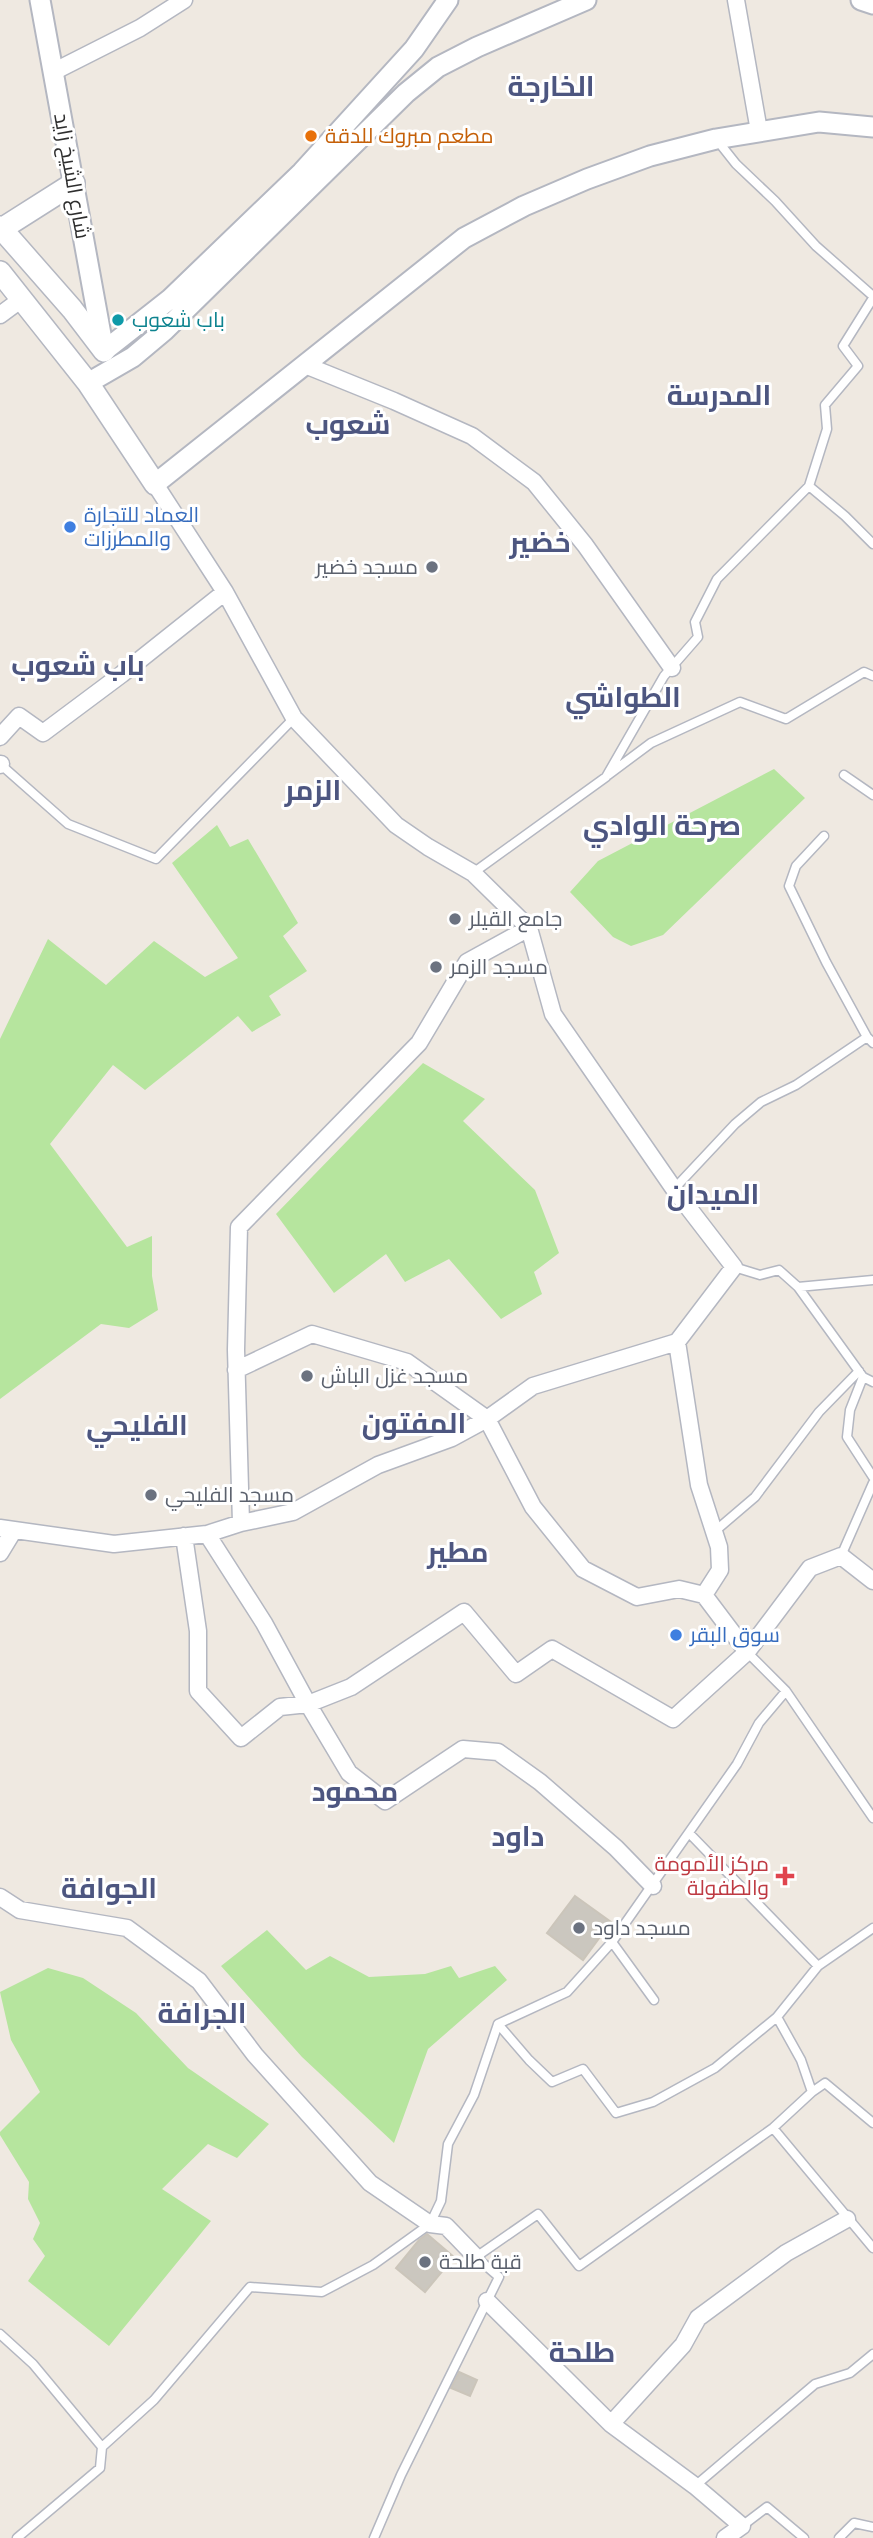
<svg xmlns="http://www.w3.org/2000/svg" width="873" height="2538" font-family="Overpass,Cairo,sans-serif">
	<style>
		.green { fill: #b6e59e }
		.building { fill: #cbc7bf; stroke: #cbc5ba; stroke-width: 2 }
		.lines { fill: none; stroke-linecap: round; stroke-linejoin: round }
		.service-casing { stroke: #b4b7c1; stroke-width: 11 }
		.minor-casing { stroke: #b4b7c1; stroke-width: 19 }
		.tertiary-casing { stroke: #b4b7c1; stroke-width: 23 }
		.secondary-casing { stroke: #b4b7c1; stroke-width: 24 }
		.service { stroke: #fff; stroke-width: 8 }
		.minor { stroke: #fff; stroke-width: 16 }
		.tertiary { stroke: #fff; stroke-width: 19 }
		.secondary { stroke: #fff; stroke-width: 21 }
		.food-dot { fill: #e8710a; stroke: #fff; stroke-width: 2.5 }
		.culture-dot { fill: #0f9aa8; stroke: #fff; stroke-width: 2.5 }
		.shop-dot { fill: #3f7fe0; stroke: #fff; stroke-width: 2.5 }
		.worship-dot { fill: #6b7280; stroke: #fff; stroke-width: 2.5 }
		.health-dot { fill: #e0444e; stroke: #fff; stroke-width: 2.5 }
		.labels { text-anchor: middle; stroke-width: 6; stroke-linejoin: round; paint-order: stroke }
		.food-label { font-size: 21px; fill: #c56008; stroke: #fff; text-anchor: start }
		.street-label { font-size: 21px; fill: #2e2e2e; stroke: #fff }
		.culture-label { font-size: 21px; fill: #0d838f; stroke: #fff; text-anchor: start }
		.shop-label { font-size: 21px; fill: #366cbe; stroke: #fff; text-anchor: start }
		.worship-label { font-size: 21px; fill: #5b616d; stroke: #fff; text-anchor: start }
		.health-label { font-size: 21px; fill: #be3a42; stroke: #fff; text-anchor: end }
		.district-label { font-size: 28px; font-weight: bold; fill: #4d5680; stroke: #fff }
	</style>
	<rect width="100%" height="100%" fill="#efe9e1"/>
	<!-- green -->
	<path class="green" d="M774,769L805,798L663,935L631,946L613,937L570,892L598,861Z
		M217,825L230,847L248,839L298,923L283,936L307,971L269,996L281,1015L252,1032L238,1016L145,1090L113,1065L50,1144L127,1247L152,1236V1276L158,1310L129,1328L101,1324L0,1399V1039L48,939L106,985L154,941L205,977L238,958L172,863Z
		M423,1063L485,1099L463,1121L535,1190L559,1253L534,1272L542,1294L501,1319L449,1259L405,1282L386,1254L334,1293L276,1214Z
		M267,1930L306,1970L330,1956L369,1977L425,1974L451,1966L459,1978L495,1966L507,1980L428,2049L394,2143L302,2057L221,1966Z
		M48,1968L83,1978L136,2013L188,2068L269,2124L237,2158L208,2144L162,2189L211,2221L109,2346L28,2281L45,2256L33,2239L40,2223L28,2199L29,2182L0,2135V2132L40,2092L11,2040L0,1992Z"/>
	<!-- building -->
	<path class="building" d="M575,1896L611,1922L583,1960L547,1933Z
		M427,2234L454,2257L425,2292L396,2268L419,2240Z
		M459,2372L477,2380L470,2396L451,2388Z"/>
	<g class="lines">
		<defs>
			<path id="service" d="M717,140L736,164L775,201L816,246L873,296
				M809,486L845,516L873,544
				M0,764L68,824L156,859L294,718
				M608,775L651,743L740,702L786,719L864,672L873,676
				M844,775L873,795
				M824,836L796,866L789,886L826,962L867,1037L873,1043
				M473,873L606,777L664,676L698,637L695,622L717,579L809,486L827,429L825,405L858,366L843,346L873,298
				M674,1189L735,1124L761,1102L796,1085L867,1037
				M734,1267L760,1275L779,1270L798,1287L863,1377L850,1410L847,1437L873,1477
				M798,1287L873,1280
				M863,1377L873,1382
				M714,1532L755,1497L819,1412L859,1371
				M841,1556L873,1483
				M747,1652L786,1691L873,1818
				M689,1833L818,1966
				M612,1942L654,2000
				M777,2017L801,2060L812,2092L825,2083L873,2123
				M498,2024L529,2060L552,2082L583,2069L616,2113L653,2102L715,2068L777,2017L818,1966L873,1928
				M773,2128L873,2248
				M0,2334L33,2364L102,2447
				M695,2486L815,2384L850,2373L873,2354
				M742,2526L767,2507L804,2538
				M17,2538L100,2468L102,2447L154,2400L250,2287L322,2292L373,2265L430,2224L441,2201L448,2144L474,2095L498,2024L567,1992L612,1942L737,1764L759,1723L786,1691
				M374,2538L401,2475L499,2277L476,2257L538,2214L579,2266L773,2128L812,2092
				M839,2538L854,2523L873,2527"/>
			<path id="minor" d="M736,0L759,131
				M53,72L140,28L184,0
				M0,315L23,298
				M305,365L394,401L472,436L534,482L585,545L672,668
				M155,484L225,592L294,718L396,825L428,847L473,873L529,928L553,1014L674,1189L734,1267L677,1342L699,1485L719,1547L720,1570L704,1595L747,1652L810,1568L841,1556L873,1581
				M0,737L19,716L43,733L122,674L225,592
				M0,765L1,764
				M236,1370L312,1334L407,1362L487,1419L533,1507L583,1569L637,1597L679,1589L704,1595
				M241,1523L236,1350L239,1227L419,1043L467,962L529,928
				M0,1528L114,1544L207,1534L241,1523L293,1512L378,1465L452,1438L487,1419L533,1386L677,1342
				M207,1534L264,1623L308,1704L349,1773L385,1801L463,1749L498,1752L540,1782L616,1848L653,1886
				M184,1536L198,1631V1691L241,1738L280,1707L308,1704L351,1687L464,1612L516,1674L552,1649L673,1719L747,1652
				M0,1553L14,1530
				M0,1897L20,1910L127,1928L199,1981L255,2055L370,2183L430,2224L446,2226L476,2257
				M487,2301L611,2424L695,2486L742,2526L725,2538
				M611,2424L683,2345L698,2318L786,2253L847,2219"/>
			<path id="tertiary" d="M40,0L104,351L170,299L302,172L414,49L448,0
				M861,0L873,4
				M88,383L133,357L164,331L406,93L438,67L477,47L586,0
				M155,484L464,238L524,206L587,179L650,156L716,139L819,122L873,127"/>
			<path id="secondary" d="M0,227L72,309L104,351
				M0,230L74,183
				M0,272L88,383L155,484"/>
		</defs>
		<!-- service casing -->
		<use href="#service" class="service-casing"/>
		<!-- minor casing -->
		<use href="#minor" class="minor-casing"/>
		<!-- tertiary casing -->
		<use href="#tertiary" class="tertiary-casing"/>
		<!-- secondary casing -->
		<use href="#secondary" class="secondary-casing"/>
		<!-- service -->
		<use href="#service" class="service"/>
		<!-- minor -->
		<use href="#minor" class="minor"/>
		<!-- tertiary -->
		<use href="#tertiary" class="tertiary"/>
		<!-- secondary -->
		<use href="#secondary" class="secondary"/>
	</g>
	<!-- markers -->
	<circle class="food-dot" cx="311" cy="136" r="7"/>
	<circle class="culture-dot" cx="118" cy="320" r="7"/>
	<g class="shop-dot">
		<circle cx="70" cy="527" r="7"/>
		<circle cx="676" cy="1635" r="7"/>
	</g>
	<g class="worship-dot">
		<circle cx="432" cy="567" r="7"/>
		<circle cx="455" cy="919" r="7"/>
		<circle cx="436" cy="967" r="7"/>
		<circle cx="307" cy="1376" r="7"/>
		<circle cx="151" cy="1495" r="7"/>
		<circle cx="579" cy="1928" r="7"/>
		<circle cx="425" cy="2262" r="7"/>
	</g>
	<path class="health-dot" d="M781.5 1865.5h7v7h7v7h-7v7h-7v-7h-7v-7h7z"/>
	<g class="labels">
		<!-- food labels -->
		<g class="food-label">
			<text x="325" y="143">مطعم مبروك للدقة</text>
		</g>
		<!-- street labels -->
		<g class="street-label">
			<text transform="translate(72 176) rotate(80)" y="7">شارع الشيخ زايد</text>
		</g>
		<!-- culture labels -->
		<g class="culture-label">
			<text x="132" y="327">باب شعوب</text>
		</g>
		<!-- shop labels -->
		<g class="shop-label">
			<text x="84" y="522">العماد للتجارة<tspan x="84" dy="24">والمطرزات</tspan></text>
			<text x="690" y="1642">سوق البقر</text>
		</g>
		<!-- worship labels -->
		<g class="worship-label">
			<text x="418" y="574" text-anchor="end">مسجد خضير</text>
			<text x="469" y="926">جامع القيلر</text>
			<text x="450" y="974">مسجد الزمر</text>
			<text x="321" y="1383">مسجد غزل الباش</text>
			<text x="165" y="1502">مسجد الفليحي</text>
			<text x="593" y="1935">مسجد داود</text>
			<text x="439" y="2269">قبة طلحة</text>
		</g>
		<!-- health labels -->
		<g class="health-label">
			<text x="769" y="1871">مركز الأمومة<tspan x="769" dy="24">والطفولة</tspan></text>
		</g>
		<!-- district labels -->
		<g class="district-label">
			<text x="551" y="96">الخارجة</text>
			<text x="719" y="405">المدرسة</text>
			<text x="348" y="434">شعوب</text>
			<text x="540" y="552">خضير</text>
			<text x="78" y="675">باب شعوب</text>
			<text x="623" y="707">الطواشي</text>
			<text x="313" y="800">الزمر</text>
			<text x="662" y="835">صرحة الوادي</text>
			<text x="713" y="1204">الميدان</text>
			<text x="414" y="1433">المفتون</text>
			<text x="137" y="1435">الفليحي</text>
			<text x="458" y="1562">مطير</text>
			<text x="355" y="1801">محمود</text>
			<text x="518" y="1846">داود</text>
			<text x="109" y="1898">الجوافة</text>
			<text x="202" y="2023">الجرافة</text>
			<text x="582" y="2362">طلحة</text>
		</g>
	</g>
</svg>
